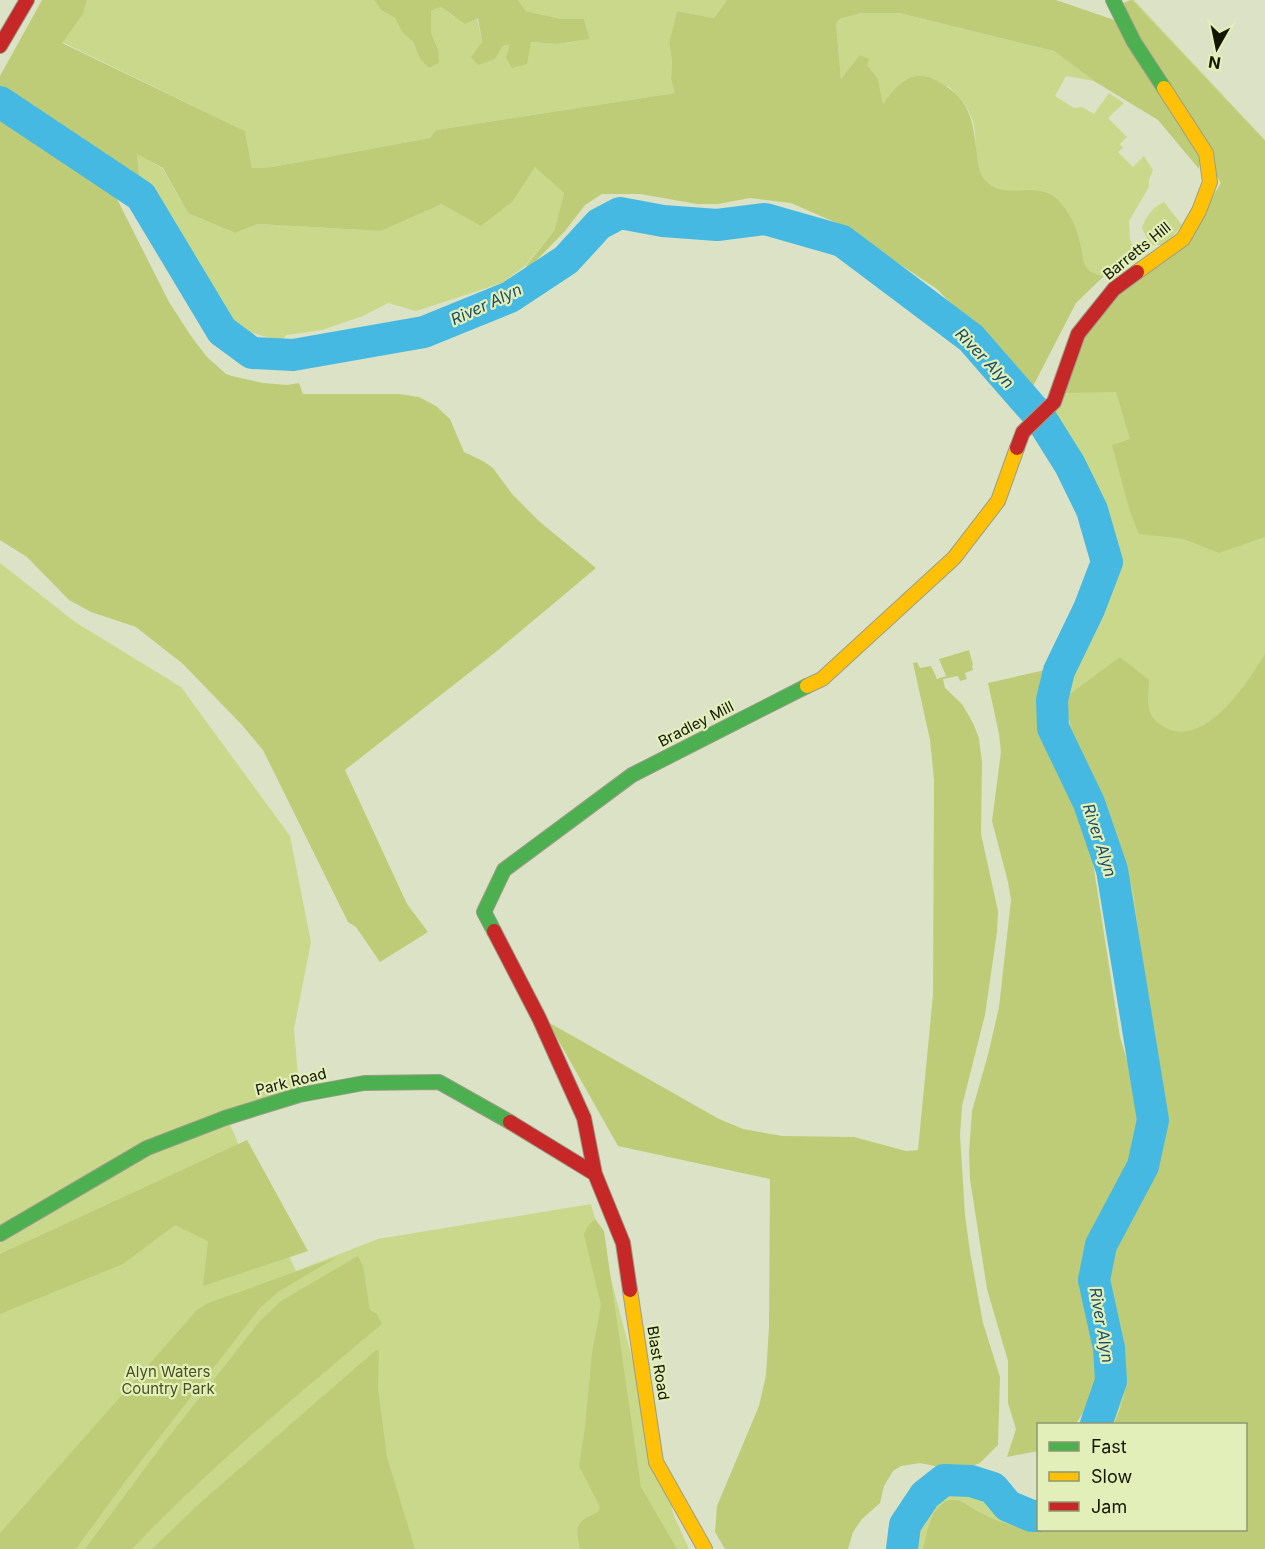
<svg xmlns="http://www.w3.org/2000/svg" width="1265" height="1549" font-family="Inter,sans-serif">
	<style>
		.green { fill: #cad88c }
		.forest { fill: #becc78 }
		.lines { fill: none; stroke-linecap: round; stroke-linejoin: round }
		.river { stroke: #45b9e2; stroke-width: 32 }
		.fast-casing { stroke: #9a9e88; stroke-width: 16 }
		.slow-casing { stroke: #9a9e88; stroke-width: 16 }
		.jam-casing { stroke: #9a9e88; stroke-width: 16 }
		.fast { stroke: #4caf50; stroke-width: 14 }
		.slow { stroke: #ffc107; stroke-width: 14 }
		.jam { stroke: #c62828; stroke-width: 14 }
		.labels { text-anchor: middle; stroke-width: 4.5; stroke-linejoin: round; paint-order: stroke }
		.street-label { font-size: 15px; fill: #121603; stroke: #e3efb9 }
		.park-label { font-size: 15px; fill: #47501e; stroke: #e3efb9 }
		.water-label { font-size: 16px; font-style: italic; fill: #194d6a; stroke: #e3efb9 }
	</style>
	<rect width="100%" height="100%" fill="#dce2c6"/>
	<!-- green -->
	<path class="green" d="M87,0H374L381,10L395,18L402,32L413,42L420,59L438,49L431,33V11L441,7L454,17L477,18L482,42L471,57L478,64L495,59L503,46L510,43L530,42L557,44L590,39L584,19H561L526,11L518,0H727L714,18L677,11L669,43L672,61L671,79L675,93L436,130L430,138L272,167L252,168L245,131L62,42L83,14Z
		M1130,0H1134L1265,140V1549H902L905,1525L925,1495L944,1480L971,1481L993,1488L1008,1506L1032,1516H1038V1530H1246V1424H1095L1111,1381L1108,1346L1094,1280L1101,1245L1143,1166L1153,1120L1112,870L1089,803L1053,728L1052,700L1059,671L1089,609L1106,562L1092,510L1070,465L1040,417L1186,241L1221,183L1119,5Z
		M861,13H899L1054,51L1094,81L1066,76L1055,96L1074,108L1082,107L1094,114L1109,93L1124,103L1108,118L1127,137L1120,144L1123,148L1118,152L1133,167L1144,156L1153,170L1149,180V187L1129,221L1130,239L1136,257C1119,270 1089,291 1081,257C1079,246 1079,236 1074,226C1069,212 1059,203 1049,193C1034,190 1006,194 994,187C969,175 980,140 972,119C968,106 958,95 948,86L883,105L878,79L867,65L841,79L836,23L840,19Z
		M137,153L163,169L188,213L235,233L258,224L381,231L442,204L513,201L535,166L564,193L554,231L525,266L502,283L416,311L388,303L363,316L322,330L286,335L282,341L237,329L212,297L189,254L178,247L140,183Z
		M1164,202L1182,225L1165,245H1150L1142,228C1146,216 1153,207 1164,202Z
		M0,563L75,622L181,687L290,836L311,942L294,1029L300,1099L230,1125L296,1271L378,1239L591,1204L674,1516L689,1549H0Z"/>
	<!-- forest -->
	<path class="forest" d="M42,0H87L83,14L62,43L245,131L252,168L272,167L430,138L436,130L675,93L671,79L672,61L669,43L677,11L714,18L727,0H1056L1120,22L1201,154L1199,169L1158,120L1094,81L1054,51L899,13H861L840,19L836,23L841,79L860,55L869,59L867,65L878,79L883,104C896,87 911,67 935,80C970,97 973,119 977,155C978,164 979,173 985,180C1003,202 1040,179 1058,200C1068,211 1076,224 1079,239C1085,259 1079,272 1104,276L1076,303L1030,392L993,347L937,289L839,224L791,203L750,198L718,204H697L640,194H602L585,205L565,231L529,268L526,266L554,231L564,193L535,167L513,201L481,226L442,204L381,231L258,224L235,233L188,213L163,168L137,154L140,182L0,89V76Z
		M374,0H518L526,11L561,19H584L590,39L557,44L531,42L527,64L512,68L506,58L510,44L503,46L495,59L478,65L471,57L482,42L478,18L465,24L441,7L431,11V33L438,49L439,63L429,68L420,59L413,42L402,32L395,18L381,10Z
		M1132,0L1265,141V537L1219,553L1184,539L1139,534L1130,512L1112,445L1130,439L1116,392L1063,393L1081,335L1114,289L1186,241L1221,183L1119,5Z
		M0,116L45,143L67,154L80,163L115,195L169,302L191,336L207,357L226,374L232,376L263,383L287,385L299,383L303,394H399L419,397L436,406L450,419L464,452L483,461L493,468L512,494L540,522L596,568L497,651L345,770L407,904L428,932L380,962L356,927L348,922L263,750L242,725L183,664L136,627L91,612L69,600L27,557L0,540Z
		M969,650L973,665L972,666L973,670L965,673L967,679L960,681L958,676L943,679L945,688L962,704L973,723L979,738L982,763L981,834L998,911L997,932L985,1015L962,1106L960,1135L965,1215L970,1252L983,1323L1000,1377L998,1445L980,1463L973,1466L949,1469L920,1463L901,1466L893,1471L884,1486L880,1503L862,1519L853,1532L848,1549H725L715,1532L717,1506L759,1406L766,1375L769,1327L770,1179L618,1146L548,1022L719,1119L743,1129L782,1136L854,1137L906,1151L918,1150L933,995L934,779L930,740L913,663L917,662L920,668L931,666L937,679L946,676L939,659Z
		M1265,654V1549H923C926,1537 928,1524 934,1513C937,1508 945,1500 952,1500C962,1499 968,1506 977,1511C994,1520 1019,1531 1038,1527V1530H1246V1424H1114C1133,1385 1127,1344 1115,1304C1112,1292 1104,1276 1108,1264C1110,1252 1124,1235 1130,1224C1148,1191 1161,1152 1163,1115L1133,891L1111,820L1071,742L1070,721L1063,712L1066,697L1120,657L1149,680C1148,702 1144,716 1166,728C1206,748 1248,682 1265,654Z
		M1045,670L1041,705L1043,729L1057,770L1089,837L1120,1037L1139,1101L1133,1164L1112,1199L1085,1275L1084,1296L1097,1370L1092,1398L1076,1424H1038V1451L1007,1457L1016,1429L1008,1403V1361L987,1289L970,1179L969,1152L972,1111L989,1051L999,1007L1011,900L1008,882L992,821L1001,752L999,734L988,683Z
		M247,1140L308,1251L203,1286L208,1241L175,1225L123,1264L0,1314V1254Z
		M595,1219L604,1231L641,1487L677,1549H580C575,1525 576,1522 598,1512L600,1507L579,1466L585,1427L592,1353L601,1305L584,1235L587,1227Z
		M358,1256L363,1266L370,1310L377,1314L382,1324C297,1395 208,1469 132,1549H85L163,1444L260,1321L281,1301Z
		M337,1257L278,1292L260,1308L124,1483L76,1549H0V1533L197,1310L208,1303Z
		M376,1350L379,1351L378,1388L387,1457L415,1549H152L200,1503Z"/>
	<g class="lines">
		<!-- river -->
		<path class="river" d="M0,102L141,196L222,331L252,353L293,355L424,332L510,297L566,260L599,224L620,213L663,221L717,225L765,219L842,241L971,338L1040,417L1070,465L1092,510L1107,562L1089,609L1059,671L1052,700L1053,728L1089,803L1112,870L1153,1120L1143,1166L1101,1245L1094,1280L1109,1348L1111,1381L1096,1424
			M902,1549L905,1525L925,1495L944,1480L971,1481L993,1488L1008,1506L1032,1516H1038"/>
		<defs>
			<path id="fast" d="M1113,0L1134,42L1164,88
				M494,931L484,912L504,870L632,775L807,686
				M0,1234L147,1148L225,1118L299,1095L364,1083L439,1082L510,1122"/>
			<path id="slow" d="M1137,272L1183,239L1199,211L1210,182L1206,153L1164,88
				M807,686L822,679L954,558L998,501L1017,448
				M630,1290L656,1462L705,1549"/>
			<path id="jam" d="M0,46L27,0
				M1017,448L1023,432L1054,402L1078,334L1114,289L1137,272
				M494,931L539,1018L584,1118L595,1174L623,1243L630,1290
				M510,1122L595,1174"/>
		</defs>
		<!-- fast casing -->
		<use href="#fast" class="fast-casing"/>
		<!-- slow casing -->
		<use href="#slow" class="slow-casing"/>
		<!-- jam casing -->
		<use href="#jam" class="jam-casing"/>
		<!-- fast -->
		<use href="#fast" class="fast"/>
		<!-- slow -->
		<use href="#slow" class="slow"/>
		<!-- jam -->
		<use href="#jam" class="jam"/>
	</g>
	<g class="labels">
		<!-- street labels -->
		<g class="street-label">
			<text transform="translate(1137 251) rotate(-39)" y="5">Barretts Hill</text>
			<text transform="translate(696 724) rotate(-27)" y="5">Bradley Mill</text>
			<text transform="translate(291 1082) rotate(-14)" y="5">Park Road</text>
			<text transform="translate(658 1363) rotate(81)" y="5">Blast Road</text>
		</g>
		<!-- park labels -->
		<g class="park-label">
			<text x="168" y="1377">Alyn Waters<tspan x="168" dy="17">Country Park</tspan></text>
		</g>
		<!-- water labels -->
		<g class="water-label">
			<text transform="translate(486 304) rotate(-25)" y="6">River Alyn</text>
			<text transform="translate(985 358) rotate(46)" y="6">River Alyn</text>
			<text transform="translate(1100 840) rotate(72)" y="6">River Alyn</text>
			<text transform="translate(1102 1325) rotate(80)" y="6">River Alyn</text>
		</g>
	</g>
	<!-- legend -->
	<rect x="1037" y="1423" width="210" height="108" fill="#e3efb9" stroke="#8f9870" stroke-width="1.5"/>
	<rect x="1049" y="1442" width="30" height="9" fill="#4caf50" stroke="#8f9870" stroke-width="1.5"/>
	<text x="1091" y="1453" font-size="18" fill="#121603">Fast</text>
	<rect x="1049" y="1472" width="30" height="9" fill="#ffc107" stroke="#8f9870" stroke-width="1.5"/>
	<text x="1091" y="1483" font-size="18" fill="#121603">Slow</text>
	<rect x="1049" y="1502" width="30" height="9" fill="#c62828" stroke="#8f9870" stroke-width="1.5"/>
	<text x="1091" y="1513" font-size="18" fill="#121603">Jam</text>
	<!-- north arrow -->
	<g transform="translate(1217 48) rotate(189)" stroke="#e3efb9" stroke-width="4.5" paint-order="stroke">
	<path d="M0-4.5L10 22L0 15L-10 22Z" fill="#121603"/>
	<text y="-9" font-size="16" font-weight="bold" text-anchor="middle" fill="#121603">N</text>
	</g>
</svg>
